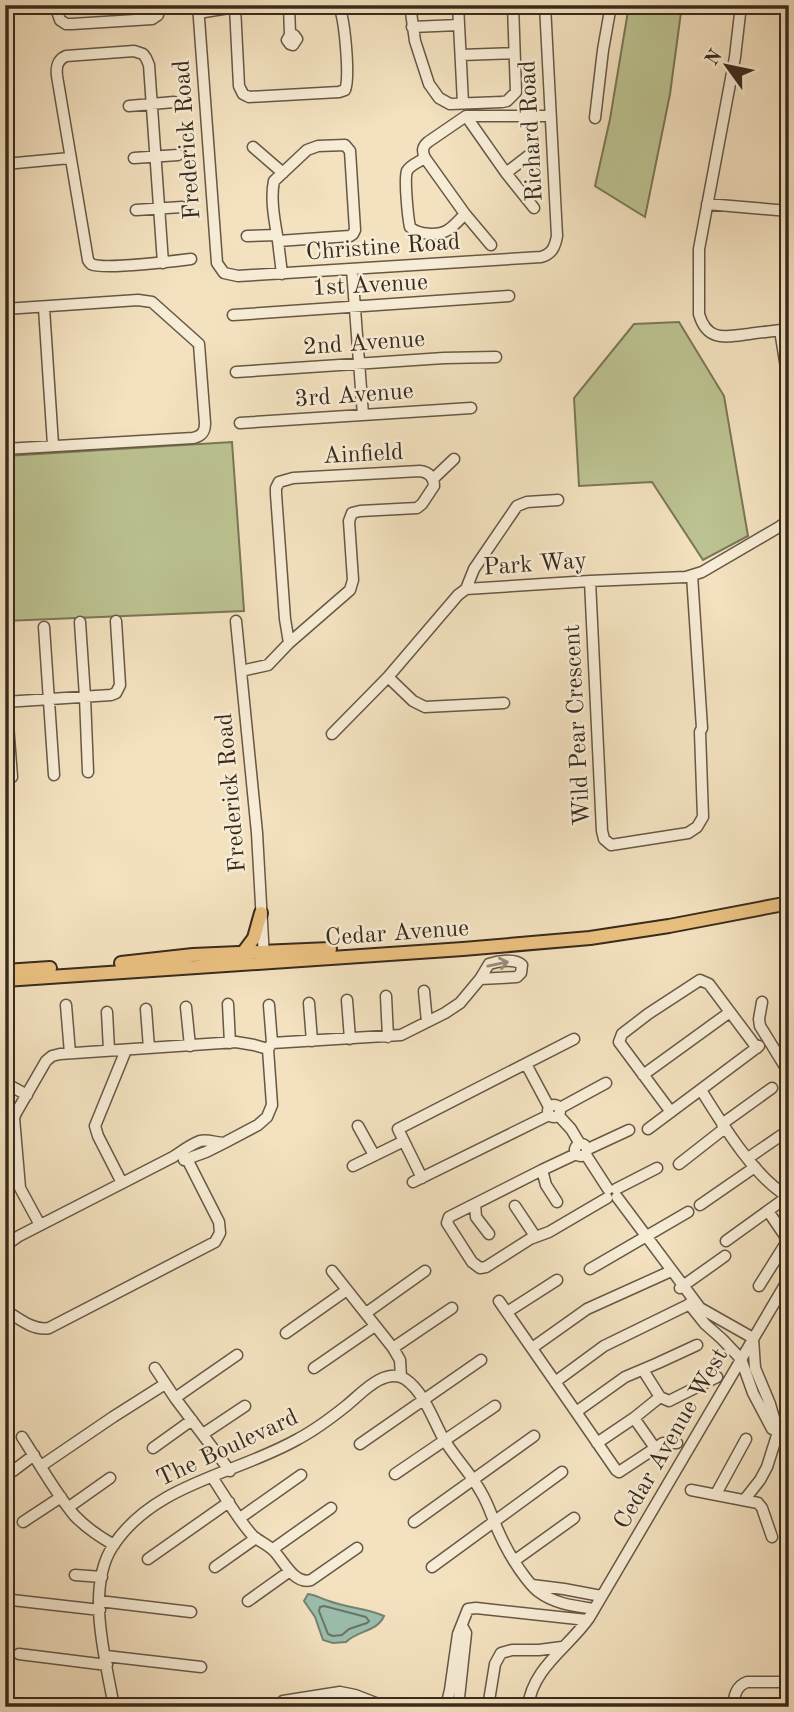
<svg xmlns="http://www.w3.org/2000/svg" width="794" height="1712" font-family="'Old Standard TT',serif">
	<style>
		.green { fill: #bcc291; stroke: #7a7657; stroke-width: 2 }
		.water { fill: #9cbead; stroke: #748373; stroke-width: 2 }
		.lines { fill: none; stroke-linecap: round; stroke-linejoin: round }
		.shore { stroke: #6a7465; stroke-width: 2 }
		.minor-casing { stroke: #675846; stroke-width: 13 }
		.major-casing { stroke: #382b1d; stroke-width: 16 }
		.minor { stroke: #f7ecd5; stroke-width: 10 }
		.major { stroke: #eac080; stroke-width: 12 }
		.oneway { stroke: #988c79 }
		.labels { text-anchor: middle; stroke-width: 5; stroke-linejoin: round; paint-order: stroke }
		.street-label { font-size: 24px; fill: #382b1d; stroke: #f7ecd5 }
	</style>
	<rect width="100%" height="100%" fill="#f3e1bf"/>
	<filter id="stains"><feTurbulence type="fractalNoise" baseFrequency=".00286" numOctaves="4"/><feColorMatrix values="0 0 0 0 .2 0 0 0 0 .09 0 0 0 0 .02 0 0 0 .5 -.17"/></filter>
	<radialGradient id="worn" r=".72"><stop offset=".6" stop-color="#630" stop-opacity="0"/><stop offset="1" stop-color="#630" stop-opacity=".3"/></radialGradient>
	<!-- green -->
	<path class="green" d="M629,5H682L670,94L645,217L595,186L610,119Z
		M679,322L724,396L748,536L703,560L652,482L579,486L574,398L634,324Z
		M232,442L244,611L5,621V456Z"/>
	<!-- water -->
	<path class="water" d="M308,1594C316,1595 322,1599 329,1601C347,1608 367,1608 384,1616C377,1632 358,1630 346,1642L333,1643L323,1640L315,1617L304,1601Z"/>
	<g class="lines">
		<!-- shore -->
		<path class="shore" d="M320,1607L324,1606L366,1617L369,1621L367,1623L349,1629L342,1635L333,1636L328,1634L319,1611Z"/>
		<defs>
			<path id="minor" d="M55,5L60,20L66,24H72L152,19L158,15L159,5
				M198,5L217,263L224,273L238,276L541,257C552,254 555,247 557,236L545,5
				M289,5L290,35L287,40L290,44L293,45L297,39L294,35H290
				M410,5L415,41L429,84L439,98L450,104L502,102L507,101L516,92L513,5
				M458,5L463,103
				M741,5L735,57L699,249V314C707,342 725,337 749,334C762,332 776,331 789,329
				M235,7L239,86L243,94L249,97L339,92L345,90C350,78 345,16 338,5
				M198,13L235,7L271,5
				M412,27L459,25
				M461,55L514,53
				M129,106L174,102
				M466,116L506,173L534,208
				M595,118L603,50L611,5
				M5,126L7,163
				M345,145L350,151L355,230L353,234L350,236L278,241C275,223 270,199 274,181L307,150L318,146Z
				M253,147L283,173
				M134,158L178,155
				M425,158C419,162 410,165 407,171C404,179 408,218 410,227C418,235 438,236 448,230C454,226 460,219 465,214
				M5,164L70,158
				M506,173L532,153
				M707,204L789,211
				M136,210L182,207
				M247,236L277,235
				M278,241L282,274
				M491,245L465,214L425,158C422,151 422,147 428,142L466,116H550
				M163,263L149,65L146,58L143,54L134,51L66,56C57,60 56,67 57,76L88,260C89,262 90,263 91,264C102,270 175,261 191,259
				M352,269L363,415
				M44,308L53,445
				M5,309L138,300L152,302L199,344L205,423C205,432 202,436 193,438C131,442 68,445 5,449
				M233,315L509,296
				M780,330L789,387
				M236,372L444,358L496,357
				M240,423L471,408
				M433,479L454,459
				M590,581L602,831L604,839L611,845L688,833L697,827L703,817L700,732L702,728L692,575
				M466,589L474,569L517,506L527,502L558,500
				M236,621L257,833L264,958
				M80,622L85,697L88,772
				M44,627L54,775
				M241,671L268,665L289,643L350,590L353,580L349,521L352,513L360,511L417,508L422,504L434,486C434,478 429,472 420,471L293,478L279,482L276,488V494L285,619L289,643
				M388,677L413,701L425,707L504,703
				M5,685L12,777
				M5,702L111,695L116,693L120,685L116,621
				M332,734L388,677L458,595L466,589L590,581L686,577L702,572L779,527L789,520
				M424,991L427,1022
				M386,996L388,1037
				M347,1000L350,1039
				M762,1002L759,1019L760,1026L789,1073
				M309,1003L312,1041
				M228,1004L230,1043
				M66,1005L70,1053
				M269,1005L272,1043
				M186,1007L190,1046
				M146,1009L149,1048
				M107,1012L109,1050
				M268,1049L272,1043L401,1035L445,1013L460,1003L480,979L489,964C498,961 515,958 522,965L521,973L517,977L480,979
				M526,1064L549,1107
				M643,1075L730,1012
				M5,1083L27,1095
				M701,1090C721,1122 756,1180 789,1197
				M548 1111a6 6 0 1 1 12 0a6 6 0 1 1-12 0Z
				M560,1108L606,1083
				M671,1112L619,1042L622,1034L648,1014L700,980L709,984L757,1048
				M559,1116L571,1129L580,1144
				M722,1124L772,1088
				M358,1126L374,1155
				M648,1129L759,1046
				M575 1150a6 6 0 1 1 12 0a6 6 0 1 1-12 0Z
				M588,1149L629,1130
				M576,1154L542,1170L449,1217L447,1223L472,1262L480,1268L486,1267L530,1239L549,1232L607,1198
				M586,1155L608,1189
				M748,1158L789,1130
				M184,1160L206,1152L224,1143L258,1125L267,1117L272,1105L268,1049
				M679,1164L725,1128
				M353,1166L404,1141
				M542,1170L546,1185L557,1202
				M422,1178L398,1129L574,1039
				M413,1182L549,1115
				M122,1183L98,1136L95,1126L126,1050
				M616,1189L657,1168
				M779,1190L789,1183
				M617,1197L700,1308L753,1338L755,1368L770,1404L778,1432L767,1467L760,1480L745,1499
				M475,1204L476,1217L489,1234
				M700,1205L755,1167
				M515,1206L535,1236
				M40,1225L20,1188L14,1118L16,1113L46,1061L52,1056L60,1054L236,1042L254,1045L268,1049
				M726,1241L787,1197
				M5,1246L19,1236L173,1157C181,1152 191,1144 200,1141C207,1139 217,1143 224,1143
				M590,1269L688,1212
				M332,1271L393,1348L400,1360L401,1377
				M759,1286L786,1243L785,1236L768,1211
				M680,1288L725,1256
				M499,1301L576,1412L625,1377L658,1363L697,1345
				M689,1304L705,1324L722,1339L741,1359L753,1393L772,1429
				M5,1310C18,1318 33,1331 49,1328L215,1242L220,1233L219,1222L187,1159
				M507,1312L557,1280
				M366,1313L425,1271
				M286,1333L347,1290
				M393,1348L452,1308
				M532,1348L587,1309L669,1272
				M155,1368L175,1398L230,1471
				M314,1368L375,1326
				M643,1370L660,1397L669,1401L717,1377
				M555,1382L604,1346L694,1302
				M175,1398L237,1355
				M576,1412L616,1470L619,1472L663,1443H677
				M634,1418L655,1448
				M203,1434L245,1406
				M22,1437C39,1463 54,1491 74,1515C85,1527 100,1537 114,1545
				M597,1443L634,1418L660,1397
				M360,1444L481,1360
				M153,1448L192,1420
				M41,1466L113,1417L165,1384
				M13,1471L34,1455
				M395,1474L495,1406
				M212,1477C224,1495 239,1521 253,1536C260,1542 269,1545 275,1552C284,1562 295,1585 311,1580L357,1548
				M691,1490L758,1503L762,1508L772,1537
				M716,1494L746,1439
				M69,1507L110,1478
				M240,1518L301,1475
				M23,1522L61,1497
				M414,1522L534,1436
				M273,1549L331,1508
				M148,1559L229,1502
				M514,1561L574,1518
				M215,1567L256,1538
				M432,1567L562,1472
				M75,1575L102,1577
				M532,1585L564,1589L601,1596
				M12,1600L100,1610
				M99,1601L191,1612
				M248,1601L290,1571
				M19,1654L107,1665
				M106,1656L201,1667
				M283,1701L340,1692L355,1695L386,1707
				M114,1707C106,1661 85,1588 113,1546C154,1483 237,1474 298,1439C315,1430 331,1418 346,1406C356,1398 367,1386 379,1380C387,1376 397,1374 405,1379C423,1391 432,1417 442,1436C453,1456 470,1472 481,1492C487,1502 490,1511 494,1521C502,1541 512,1560 525,1577C529,1582 533,1588 539,1592C555,1604 575,1606 594,1609
				M446,1707L450,1690L458,1634L468,1609L476,1608L587,1620
				M458,1707L466,1633L462,1626
				M488,1707L495,1664L501,1653L512,1650H539L562,1647
				M528,1707C532,1668 569,1647 589,1618L789,1278
				M733,1707C734,1696 736,1686 747,1682H789"/>
			<path id="major" d="M242,954L254,938L261,913
				M121,963L193,955L330,949
				M5,971L50,968
				M5,980L463,949L590,938L669,926L789,903"/>
		</defs>
		<!-- minor casing -->
		<use href="#minor" class="minor-casing"/>
		<!-- major casing -->
		<use href="#major" class="major-casing"/>
		<!-- minor -->
		<use href="#minor" class="minor"/>
		<!-- major -->
		<use href="#major" class="major"/>
	</g>
	<!-- one-way arrows -->
	<defs><path id="oneway-shaft" d="M-6 0H5M1.5-3L5.5 0L1.5 3" fill="none" stroke-width="1.6" stroke-linecap="round" stroke-linejoin="round" transform="scale(1.75)"/></defs>
	<use class="oneway" href="#oneway-shaft" transform="translate(498 964) rotate(-12)"/>
	<g class="labels">
		<!-- street labels -->
		<g class="street-label">
			<text transform="translate(530 131) rotate(-93)" y="8">Richard Road</text>
			<text transform="translate(186 140) rotate(-94)" y="8">Frederick Road</text>
			<text transform="translate(383 246) rotate(-4)" y="8">Christine Road</text>
			<text transform="translate(370 284) rotate(-3)" y="8">1st Avenue</text>
			<text transform="translate(364 342) rotate(-4)" y="8">2nd Avenue</text>
			<text transform="translate(354 394) rotate(-4)" y="8">3rd Avenue</text>
			<text transform="translate(363 453) rotate(-3)" y="8">Ainfield</text>
			<text transform="translate(535 563) rotate(-4)" y="8">Park Way</text>
			<text transform="translate(576 725) rotate(-93)" y="8">Wild Pear Crescent</text>
			<text transform="translate(230 793) rotate(-95)" y="8">Frederick Road</text>
			<text transform="translate(397 932) rotate(-4)" y="8">Cedar Avenue</text>
			<text transform="translate(670 1438) rotate(-60)" y="8">Cedar Avenue West</text>
			<text transform="translate(227 1447) rotate(-25)" y="8">The Boulevard</text>
		</g>
	</g>
	<!-- margin -->
	<rect width="794" height="1712" fill="none" stroke="#f3e1bf" stroke-width="28"/>
	<rect x="7" y="7" width="780" height="1698" fill="none" stroke="#382b1d" stroke-width="3.5"/>
	<rect x="14" y="14" width="766" height="1684" fill="none" stroke="#382b1d" stroke-width="2"/>
	<!-- north arrow -->
	<g transform="translate(727 66) rotate(303)" stroke="#f7ecd5" stroke-width="5" paint-order="stroke">
	<path d="M0-5L12 26L0 18L-12 26Z" fill="#382b1d"/>
	<text y="-10" font-size="19" font-weight="bold" text-anchor="middle" fill="#382b1d">N</text>
	</g>
	<rect width="100%" height="100%" filter="url(#stains)"/>
	<rect width="100%" height="100%" fill="url(#worn)"/>
</svg>
